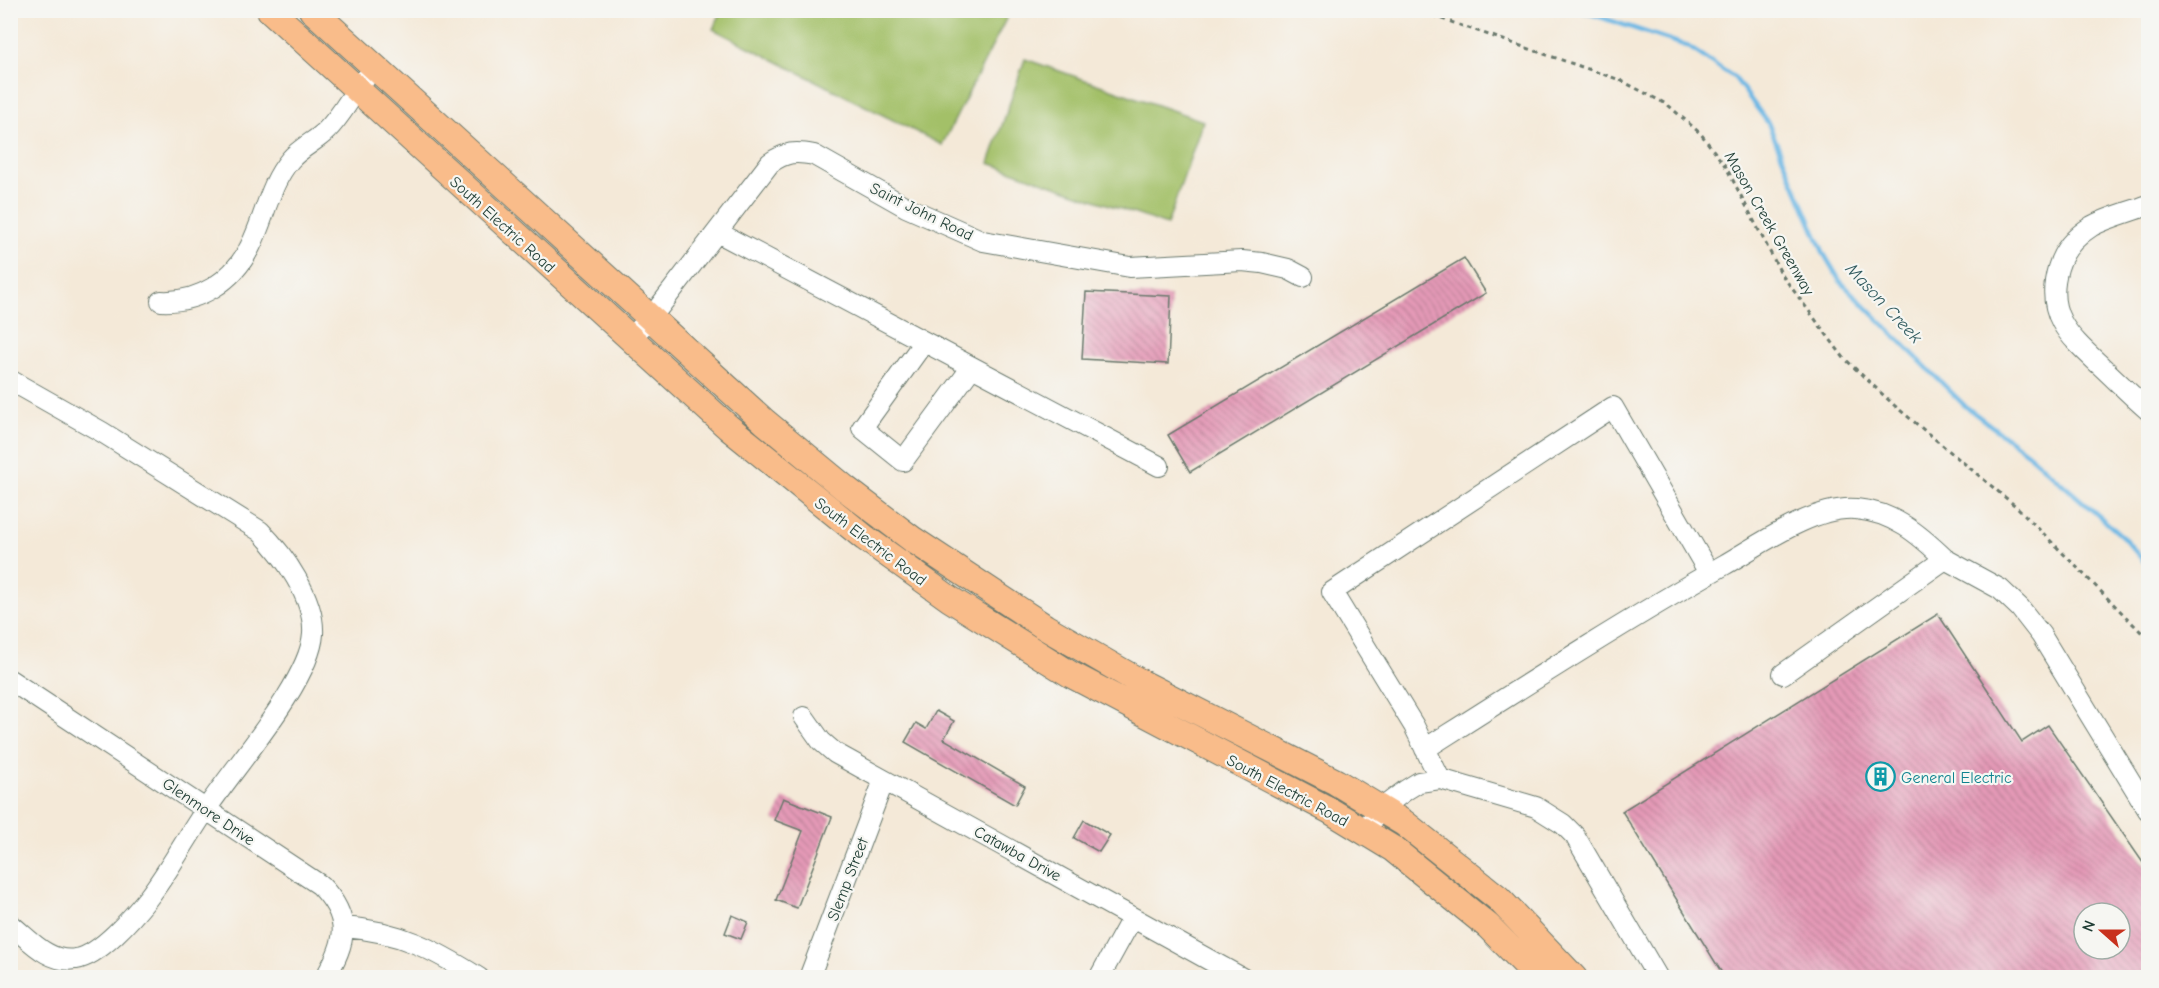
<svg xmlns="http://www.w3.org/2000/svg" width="2159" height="988" font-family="'Comic Neue',sans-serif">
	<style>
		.grass { fill: #a3c067; stroke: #617e4e; stroke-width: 1.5 }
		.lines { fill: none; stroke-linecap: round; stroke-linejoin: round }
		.stream { stroke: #6bb7e4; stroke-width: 4.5 }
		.building { fill: url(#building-back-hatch); fill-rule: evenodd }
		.minor-casing { stroke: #6a796d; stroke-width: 22 }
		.major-casing { stroke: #6a796d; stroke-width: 28 }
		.path { stroke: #6a796d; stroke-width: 3; stroke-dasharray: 4.5 4.5; stroke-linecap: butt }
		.minor { stroke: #fff; stroke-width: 20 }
		.major { stroke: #f9bc8a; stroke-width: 26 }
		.labels { text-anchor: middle; stroke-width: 4.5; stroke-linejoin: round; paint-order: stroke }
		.street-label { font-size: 16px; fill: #1f3d34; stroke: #f6f6f2 }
		.culture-label { font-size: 16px; fill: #0d838f; stroke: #f6f6f2; text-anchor: start }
		.water-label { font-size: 18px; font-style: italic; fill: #325c60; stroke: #f6f6f2 }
	</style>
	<defs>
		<pattern id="building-back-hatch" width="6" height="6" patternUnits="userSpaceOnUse" patternTransform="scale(1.5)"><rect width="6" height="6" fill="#e59ab7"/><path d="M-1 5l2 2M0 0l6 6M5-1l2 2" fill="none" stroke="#b97f96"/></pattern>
	</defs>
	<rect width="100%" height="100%" fill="#f6f6f2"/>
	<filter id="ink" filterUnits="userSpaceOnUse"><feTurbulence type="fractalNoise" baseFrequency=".0167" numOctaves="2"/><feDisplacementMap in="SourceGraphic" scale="12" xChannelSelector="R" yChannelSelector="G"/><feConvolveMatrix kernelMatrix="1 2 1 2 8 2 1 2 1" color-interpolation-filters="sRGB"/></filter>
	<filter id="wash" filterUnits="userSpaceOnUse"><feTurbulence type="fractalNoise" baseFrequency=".008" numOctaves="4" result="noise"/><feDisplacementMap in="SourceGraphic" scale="24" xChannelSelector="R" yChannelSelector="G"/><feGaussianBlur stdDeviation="1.35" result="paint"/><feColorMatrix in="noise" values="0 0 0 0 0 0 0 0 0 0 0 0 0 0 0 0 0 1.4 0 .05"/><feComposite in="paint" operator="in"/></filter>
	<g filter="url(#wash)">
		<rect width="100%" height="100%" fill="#f4e9d8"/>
		<!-- grass -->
		<path class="grass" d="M1004,10L1009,13L942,145L713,29L722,11Z
			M1025,59L1203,121L1167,225L989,163Z"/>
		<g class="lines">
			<!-- stream -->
			<path class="stream" d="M1579,10L1687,46L1735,78L1768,123L1824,254L1840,281L1965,406L2027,453L2123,537L2148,566"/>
		</g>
		<g id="blocks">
			<!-- building -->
			<path class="building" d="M1464,258L1486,293L1190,472L1168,435Z
				M1086,292L1171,296L1168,364L1082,359Z
				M1938,614L2022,742L2048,725L2148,870V978H1725L1622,811ZM2084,913H2120V949H2084Z
				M936,711L954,721L944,739L1025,786L1015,805L905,742L916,723L926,729Z
				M783,798L832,817L797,908L776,900L803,831L774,820Z
				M1084,820L1110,835L1099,852L1074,838Z
				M732,915L748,922L741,939L725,933Z"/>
		</g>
	</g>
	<g filter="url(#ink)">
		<use href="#blocks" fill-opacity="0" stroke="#6a796d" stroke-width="1.5"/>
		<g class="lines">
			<defs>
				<path id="minor" d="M2148,205C2130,212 2109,217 2092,226C2076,236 2063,250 2058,268C2044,315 2070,337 2101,366C2117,381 2132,396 2148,410
					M717,232L1159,466
					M161,301C199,303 233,281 250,247C265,218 269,185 290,160C300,148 316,141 326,131C342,116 351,95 365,79
					M630,338L650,319L770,163C786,152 795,151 814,155L906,207L983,241L1130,267L1242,261L1262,263L1288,269L1303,277
					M924,342L862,428L903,461L972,367
					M10,380L102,432L260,531C284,555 315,599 313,634C310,682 233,768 205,811C186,839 169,871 148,898C133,917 99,956 76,959C49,964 29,939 10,924
					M1783,674L1945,559L2000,589L2020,608L2041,635L2148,810
					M10,680L320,885C352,918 347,941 325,978
					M804,717L821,741L835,753L1242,978
					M1425,749C1524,686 1622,623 1724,565C1759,545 1815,505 1856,509C1893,512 1919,534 1945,559
					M1440,779L1414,726L1332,592L1613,407L1709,573
					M1364,830L1382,808L1406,790L1419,782L1440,779L1536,807L1563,824L1575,836L1658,978
					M344,927C399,931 433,949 479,978
					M809,978L884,780
					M1099,978L1132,918"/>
				<path id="major" d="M270,10L728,427L865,538L950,599L1070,674L1329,810L1393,849L1488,926L1539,978
					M312,10L765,422L846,489L912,539L1045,627L1142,683L1336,782L1404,823L1498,898L1574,978"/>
			</defs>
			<!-- minor casing -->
			<use href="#minor" class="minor-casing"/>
			<!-- major casing -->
			<use href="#major" class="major-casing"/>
			<!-- path -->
			<path class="path" d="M1416,10L1620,80L1668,105L1701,134L1726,167L1782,275L1844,358L1895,406L2018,508L2148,639"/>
			<!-- minor -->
			<use href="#minor" class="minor"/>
			<!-- major -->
			<use href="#major" class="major"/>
		</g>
	</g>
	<!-- icons -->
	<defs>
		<symbol id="building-ring" viewBox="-11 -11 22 22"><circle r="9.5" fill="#f6f6f2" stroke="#0f9aa8" stroke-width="1.5"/><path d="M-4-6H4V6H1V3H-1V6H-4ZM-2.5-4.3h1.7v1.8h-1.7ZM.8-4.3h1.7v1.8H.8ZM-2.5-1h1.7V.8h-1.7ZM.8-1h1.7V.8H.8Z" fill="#0f9aa8"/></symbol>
	</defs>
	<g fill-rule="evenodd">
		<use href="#building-ring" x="1864" y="760" width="33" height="33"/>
	</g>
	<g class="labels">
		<!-- street labels -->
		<g class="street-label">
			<text transform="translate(922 211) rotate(26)" y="6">Saint John Road</text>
			<text transform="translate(1770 223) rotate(60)" y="6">Mason Creek Greenway</text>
			<text transform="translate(503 224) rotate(42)" y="6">South Electric Road</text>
			<text transform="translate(871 541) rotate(37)" y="6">South Electric Road</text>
			<text transform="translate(1288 790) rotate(28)" y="6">South Electric Road</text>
			<text transform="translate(209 811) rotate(34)" y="6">Glenmore Drive</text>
			<text transform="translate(1018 853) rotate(29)" y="6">Catawba Drive</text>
			<text transform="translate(847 879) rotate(-69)" y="6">Slemp Street</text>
		</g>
		<!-- culture labels -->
		<g class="culture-label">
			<text x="1901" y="783">General Electric</text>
		</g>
		<!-- water labels -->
		<g class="water-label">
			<text transform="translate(1884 303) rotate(47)" y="6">Mason Creek</text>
		</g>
	</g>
	<!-- margin -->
	<rect width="2159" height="988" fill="none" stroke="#f6f6f2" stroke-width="36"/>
	<!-- north arrow -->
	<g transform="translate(2102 931) rotate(291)"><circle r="28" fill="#f6f6f2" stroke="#a0aca6" stroke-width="1.5"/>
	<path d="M0-4.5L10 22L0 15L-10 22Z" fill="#c8321e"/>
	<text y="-9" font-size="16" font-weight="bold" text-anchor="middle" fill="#1f3d34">N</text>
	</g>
</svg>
